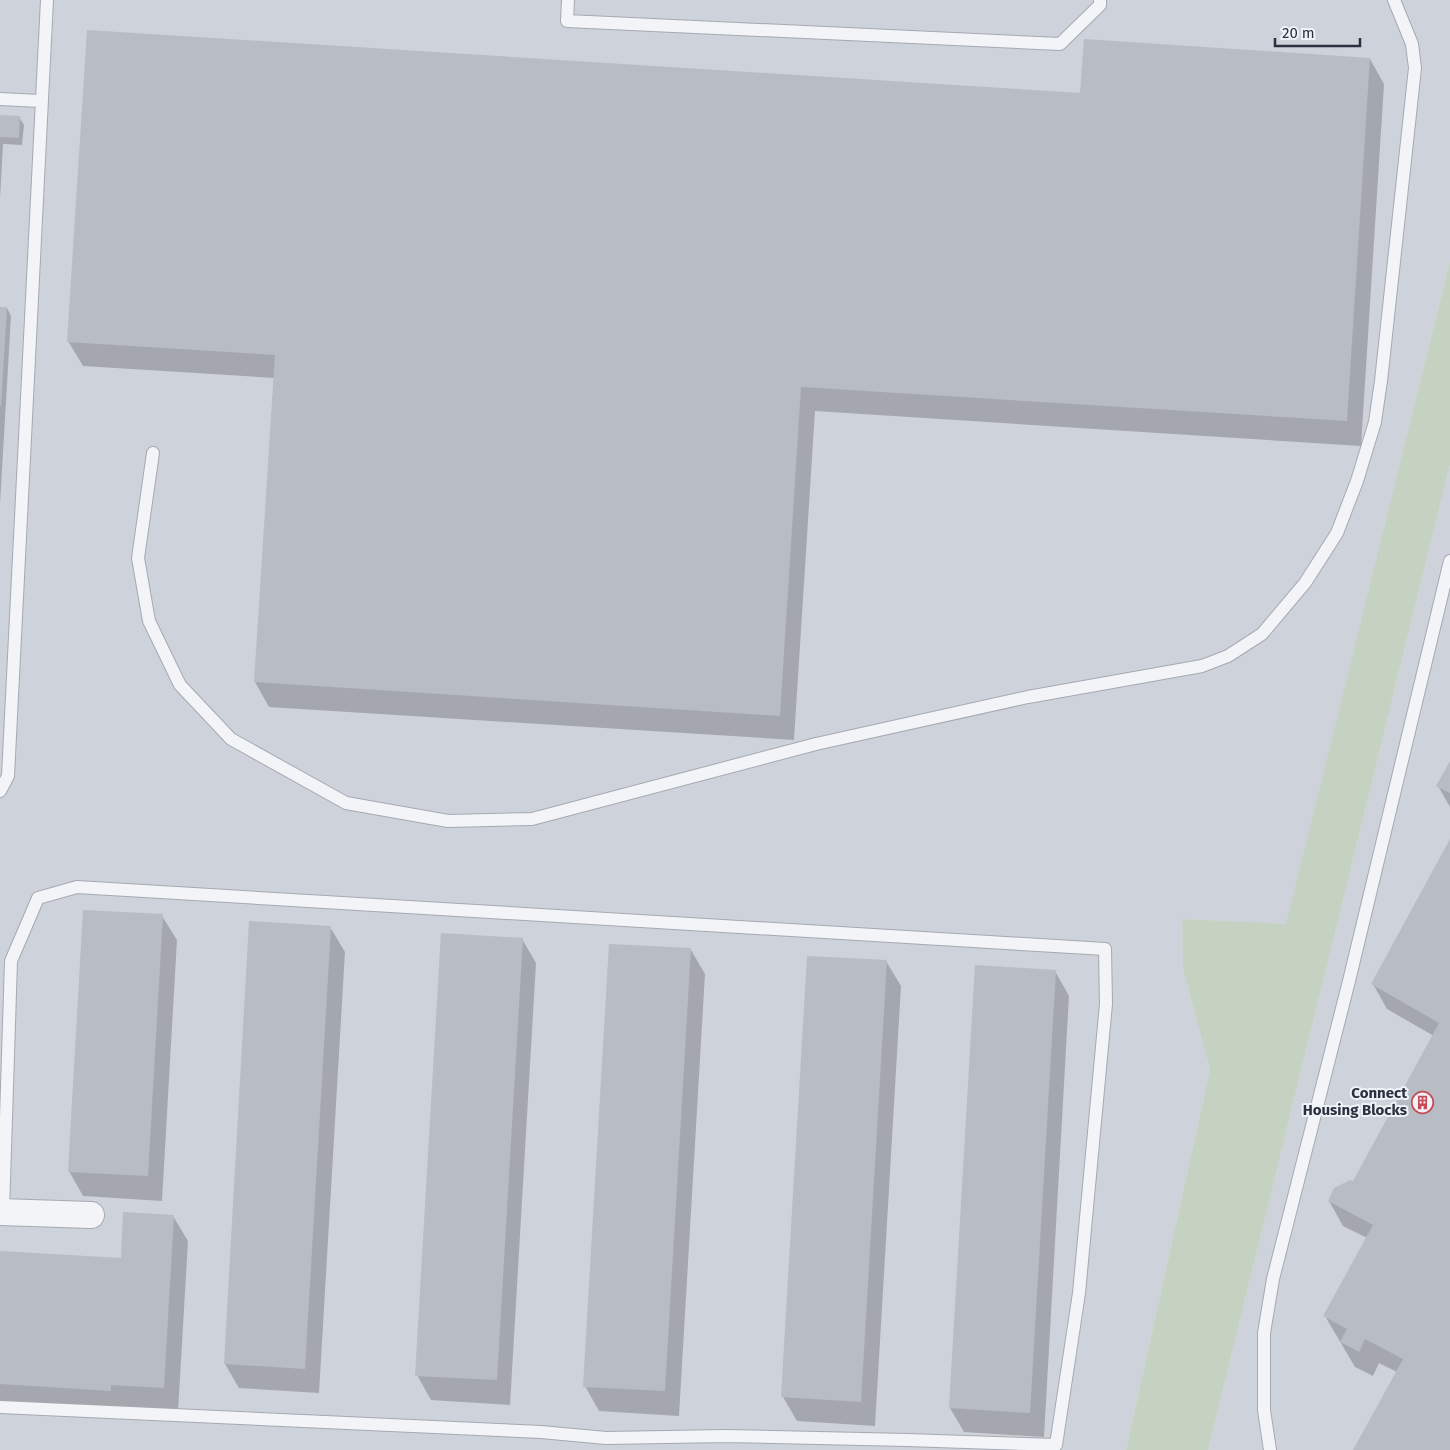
<svg xmlns="http://www.w3.org/2000/svg" width="1450" height="1450" font-family="'Fira Sans',sans-serif">
	<style>
		.built { fill: #ced2da }
		.green { fill: #c5d2c1 }
		.shadow { fill: #0003 }
		.building { fill: #b7bcc5 }
		.lines { fill: none; stroke-linecap: round; stroke-linejoin: round }
		.lane-casing { stroke: #a5aab2; stroke-width: 14 }
		.street-casing { stroke: #a5aab2; stroke-width: 28 }
		.lane { stroke: #f2f4f7; stroke-width: 12 }
		.street { stroke: #f2f4f7; stroke-width: 26 }
		.labels { text-anchor: middle; stroke-width: 4; stroke-linejoin: round; paint-order: stroke }
		.poi-label { font-size: 15px; font-weight: bold; fill: #29303f; stroke: #eff2f6; text-anchor: end }
	</style>
	<rect width="100%" height="100%" fill="#e0e3e8"/>
	<!-- built -->
	<path class="built" d="M0,0H1450V261L1286,925L1182,919L1183,969L1210,1070L1126,1450H0Z
		M1450,464V1450H1208Z"/>
	<!-- green -->
	<path class="green" d="M1450,261V464L1208,1450H1126L1210,1070L1183,969L1182,919L1286,924Z"/>
	<!-- shadow -->
	<path class="shadow" d="M1370,59L1384,84L1361,446L815,411L794,740L269,707L255,682L274,378L83,366L68,341Z
		M0,116L19,117L24,125L22,145L3,144L0,199Z
		M0,308H7L11,316L0,504Z
		M1450,763V807L1438,786Z
		M1450,842V1450H1354L1397,1372L1379,1363L1373,1376L1355,1367L1325,1316L1367,1238L1343,1226L1329,1201L1353,1183L1434,1036L1387,1009L1373,984Z
		M162,916L177,940L162,1201L83,1196L69,1171Z
		M330,927L345,952L319,1393L239,1388L225,1364Z
		M522,939L536,963L510,1405L431,1400L417,1375Z
		M691,950L705,974L679,1416L599,1411L585,1386Z
		M886,961L901,986L875,1426L797,1421L783,1397Z
		M1055,971L1069,996L1044,1437L964,1432L950,1408Z
		M173,1216L188,1241L178,1412L0,1408V1253L122,1260Z"/>
	<!-- building -->
	<path class="building" d="M87,30L1080,93L1084,39L1370,58L1347,421L801,387L780,716L254,682L275,355L67,342Z
		M0,115L20,116L19,138L0,137Z
		M0,307H7L1,406H0Z
		M1450,761V793L1436,786Z
		M1450,839V1450H1353L1403,1359L1365,1339L1359,1352L1340,1342L1347,1329L1323,1316L1373,1225L1328,1201L1334,1188L1350,1180L1353,1181L1439,1023L1371,984Z
		M83,910L163,914L148,1176L68,1172Z
		M249,921L331,926L305,1369L224,1364Z
		M441,933L523,938L497,1380L415,1376Z
		M609,944L691,948L665,1391L583,1387Z
		M807,956L887,960L861,1402L781,1397Z
		M975,965L1056,970L1030,1413L949,1408Z
		M123,1212L174,1215L164,1388L111,1385V1391L0,1384V1251L121,1258Z"/>
	<g class="lines">
		<defs>
			<path id="lane" d="M568,0L567,21L1060,44L1100,5V0
				M0,99L40,101
				M153,453L138,558L149,621L180,685L231,739L346,803L448,821L532,819L816,744L1028,697L1202,666L1228,656L1262,634L1305,583L1337,533L1357,481L1375,422L1381,381L1415,68L1412,44L1394,0
				M0,791L8,776L47,0
				M0,1407L541,1432L606,1438L726,1436L907,1440L1056,1445L1079,1293L1106,1004L1105,949L77,887L38,898L11,961L3,1212
				M1270,1450L1264,1410V1333L1273,1279L1349,981L1450,561"/>
			<path id="street" d="M0,1212L91,1215"/>
		</defs>
		<!-- lane casing -->
		<use href="#lane" class="lane-casing"/>
		<!-- street casing -->
		<use href="#street" class="street-casing"/>
		<!-- lane -->
		<use href="#lane" class="lane"/>
		<!-- street -->
		<use href="#street" class="street"/>
	</g>
	<!-- icons -->
	<defs>
		<symbol id="building-ring" viewBox="-11 -11 22 22"><circle r="9.5" fill="#eff2f6" stroke="#c84b58" stroke-width="1.5"/><path d="M-4-6H4V6H1V3H-1V6H-4ZM-2.5-4.3h1.7v1.8h-1.7ZM.8-4.3h1.7v1.8H.8ZM-2.5-1h1.7V.8h-1.7ZM.8-1h1.7V.8H.8Z" fill="#c84b58"/></symbol>
	</defs>
	<g fill-rule="evenodd">
		<use href="#building-ring" x="1410" y="1090" width="25" height="25"/>
	</g>
	<g class="labels">
		<!-- poi labels -->
		<g class="poi-label">
			<text x="1407" y="1098">Connect<tspan x="1407" dy="17">Housing Blocks</tspan></text>
		</g>
	</g>
	<!-- scale -->
	<path d="M1275 38v8h85v-8" fill="none" stroke="#29303f" stroke-width="2.5"/>
	<text x="1282" y="38" font-size="15" fill="#29303f" stroke="#eff2f6" stroke-width="4" paint-order="stroke">20 m</text>
</svg>
